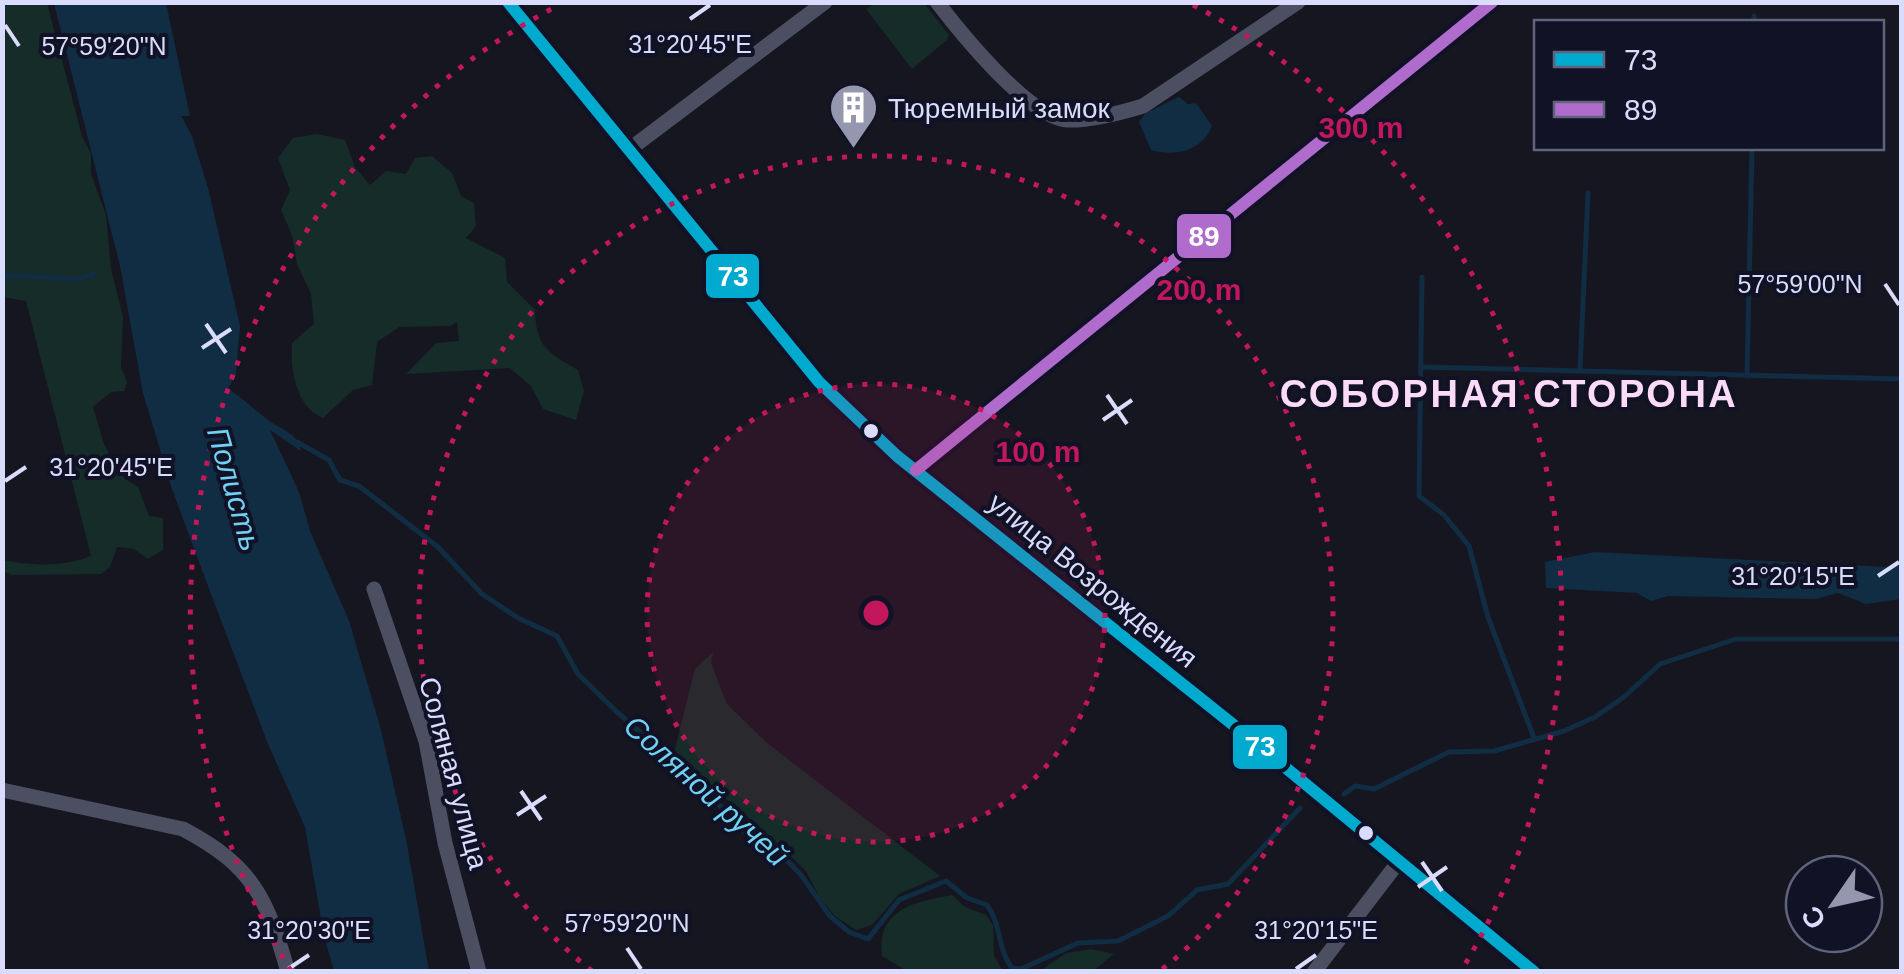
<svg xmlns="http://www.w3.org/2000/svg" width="1904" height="974" font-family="Arial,sans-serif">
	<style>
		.green { fill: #152c28 }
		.water { fill: #112d43 }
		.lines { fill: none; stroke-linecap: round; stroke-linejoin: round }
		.stream { stroke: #112d43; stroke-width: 5 }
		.street { stroke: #4c4f61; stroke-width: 15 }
		.bus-1-casing { stroke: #111226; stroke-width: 20 }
		.bus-2-casing { stroke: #111226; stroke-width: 20 }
		.bus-1 { stroke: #00a9ce; stroke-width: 12 }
		.bus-2 { stroke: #b06ccc; stroke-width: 12 }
		.ticks { fill: none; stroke: #d9dcfc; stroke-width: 4 }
		.ring { fill: none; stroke: #c2185b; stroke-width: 5; stroke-dasharray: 5 10 }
		.bus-dot { fill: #d9dcfc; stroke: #111226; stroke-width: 4 }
		.labels { text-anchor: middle; stroke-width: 8; stroke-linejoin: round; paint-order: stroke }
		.poi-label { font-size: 28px; fill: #d9dcfc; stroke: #111226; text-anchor: start }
		.street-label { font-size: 28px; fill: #d9dcfc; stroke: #111226 }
		.water-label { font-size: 30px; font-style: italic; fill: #6fd2f4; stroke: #111226 }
		.district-label { font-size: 38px; font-weight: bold; letter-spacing: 2.5px; fill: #fcdbf7; stroke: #111226 }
		.ticks-label { font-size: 25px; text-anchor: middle; fill: #d9dcfc; stroke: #111226; stroke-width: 8; stroke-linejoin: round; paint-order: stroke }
		.centre { fill: #c2185b; stroke: #111226; stroke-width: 5 }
		.ring-label { font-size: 30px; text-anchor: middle; font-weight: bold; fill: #c2185b; stroke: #111226; stroke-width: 8; stroke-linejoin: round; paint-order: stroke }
		.line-badge { stroke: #111226; stroke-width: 4 }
		.badge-label { font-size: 28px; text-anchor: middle; font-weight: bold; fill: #fff }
	</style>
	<rect width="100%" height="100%" fill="#161621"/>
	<!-- green -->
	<path class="green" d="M2,3H47L82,136L91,154V174L106,215L111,269L123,317L121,367L127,382L124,391L111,392L93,407L104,444L114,464L125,479L138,487L149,516L163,518V550L148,559L134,549L117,547L110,567L101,574L12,575L3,571V560C31,566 64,567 91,556L26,301L3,297Z
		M875,3H924L949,35L947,40L912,69L866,9Z
		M317,134L345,140L355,167L370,185L386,171L406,174L415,158L432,156L452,173L461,196L474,203L476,226L466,238L505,258L507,282L535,310C536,347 547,352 578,370L584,391L576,420L543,409L531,386L510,368L406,374L436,343L459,341L457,322L450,326L399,327L377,342L372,385L353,390L323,418C296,407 290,370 292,343L314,324L311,294L297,264L292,235L281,210L290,190L278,158L293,138Z
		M713,652L711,663L727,704L767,743L940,876L899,894L872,925L856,930L835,916L820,898L806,871L783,848L674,753L695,669Z
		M952,895L965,907L986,915L993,925L994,956L1003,971H907L882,956C876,908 916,902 952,895Z
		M1092,949L1114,954L1093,971H1040L1066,953Z"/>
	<!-- water -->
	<path class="water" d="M54,3H166L190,116H181L192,136L208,188L240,326L236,374L228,389C243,398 253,409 267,419C281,430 297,432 301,451L270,430L299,492L310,531L349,621L380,726L406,839L429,971H334L324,936L305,827L268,744L208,586L172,489L143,393L120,266Z
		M1179,97L1188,104L1196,103L1212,126C1202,151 1176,157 1151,150L1139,122L1146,113Z
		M1595,552L1887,567L1901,564V599L1866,604L1838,593L1816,599L1668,596L1651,601L1637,593L1546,588L1545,562Z"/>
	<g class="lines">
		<!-- stream -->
		<path class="stream" d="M1754,22V16
			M2,275L78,279L93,274
			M1422,277L1419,496L1444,515L1469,546L1488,617L1534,738
			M1421,367L1902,379
			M1580,370L1588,193
			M1747,376L1752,148
			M297,442L329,460L340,480L359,486L438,547L482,594L518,618L557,636L578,674L617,712L701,785L746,834L757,837L779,852L801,875L830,916L849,932L868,939L899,900L946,881L967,898L987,905C1002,925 997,949 1012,968L1021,969L1078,943L1118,941L1168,916L1197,890L1228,884L1300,808
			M1344,794L1355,786L1374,789L1449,752L1494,751L1564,731L1595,717L1624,697L1660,664L1736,639H1902"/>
		<!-- street -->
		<path class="street" d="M508,2L819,382L897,456L1241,731L1534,972
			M937,2C960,32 1028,117 1067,120C1091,121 1120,113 1143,106L1298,2
			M630,149L825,2
			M916,470L1492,2
			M374,589L426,741L445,843L479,972
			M2,790L183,829C253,866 267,898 288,972
			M1314,972L1400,860"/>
		<defs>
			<path id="bus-1" d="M508,2L819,382L897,456L1241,731L1534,972"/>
			<path id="bus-2" d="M916,470L1492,2"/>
		</defs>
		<!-- bus-1 casing -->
		<use href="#bus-1" class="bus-1-casing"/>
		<!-- bus-2 casing -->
		<use href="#bus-2" class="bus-2-casing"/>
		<!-- bus-1 -->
		<use href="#bus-1" class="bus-1"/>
		<!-- bus-2 -->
		<use href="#bus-2" class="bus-2"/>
	</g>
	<!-- ticks -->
	<path class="ticks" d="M690,19L710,5M5,25L19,46M1885,284L1899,305M206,324L226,353M202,348L231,329M1107,395L1127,424M1103,420L1132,400M5,481L26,467M1878,576L1899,562M521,791L541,820M517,815L546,796M1422,862L1442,891M1418,887L1447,867M627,948L641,969M288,969L309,955M1296,969L1316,955"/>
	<!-- distance rings -->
	<circle cx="876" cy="613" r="229" fill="#c2185b" fill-opacity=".12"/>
	<g class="ring">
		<circle cx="876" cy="613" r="229"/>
		<path d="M592 971A457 457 0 1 1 1160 971"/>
		<path d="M291 971A686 686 0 0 1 559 5M1193 5A686 686 0 0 1 1461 971"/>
	</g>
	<!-- icons -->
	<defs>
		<symbol id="building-pin" viewBox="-11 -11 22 30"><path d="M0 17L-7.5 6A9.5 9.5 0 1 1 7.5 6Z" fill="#9597af" stroke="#111226"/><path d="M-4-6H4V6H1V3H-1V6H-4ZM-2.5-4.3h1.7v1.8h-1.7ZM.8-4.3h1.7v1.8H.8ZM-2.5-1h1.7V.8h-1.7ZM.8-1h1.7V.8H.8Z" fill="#fff"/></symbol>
	</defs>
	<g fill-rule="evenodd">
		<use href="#building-pin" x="826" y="80" width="55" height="75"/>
	</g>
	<!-- markers -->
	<g class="bus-dot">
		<circle cx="871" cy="431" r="9"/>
		<circle cx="1366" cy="833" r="9"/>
	</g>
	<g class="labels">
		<!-- poi labels -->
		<g class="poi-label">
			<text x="888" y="118">Тюремный замок</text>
		</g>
		<!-- street labels -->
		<g class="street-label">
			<text transform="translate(1093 580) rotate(39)" y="10">улица Возрождения</text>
			<text transform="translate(454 773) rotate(75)" y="10">Соляная улица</text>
		</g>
		<!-- water labels -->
		<g class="water-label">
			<text transform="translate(234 489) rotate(74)" y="10">Полисть</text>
			<text transform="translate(706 791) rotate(42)" y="10">Соляной ручей</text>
		</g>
		<!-- district labels -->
		<g class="district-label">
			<text x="1509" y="407">СОБОРНАЯ СТОРОНА</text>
		</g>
	</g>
	<g class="ticks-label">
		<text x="690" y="53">31°20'45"E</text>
		<text x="104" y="55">57°59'20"N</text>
		<text x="1800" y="293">57°59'00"N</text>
		<text x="111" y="476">31°20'45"E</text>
		<text x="1793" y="585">31°20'15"E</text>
		<text x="627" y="932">57°59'20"N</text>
		<text x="309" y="939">31°20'30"E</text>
		<text x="1316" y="939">31°20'15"E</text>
	</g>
	<circle cx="876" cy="613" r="15" class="centre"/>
	<g class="ring-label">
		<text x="1361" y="138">300 m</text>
		<text x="1199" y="300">200 m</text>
		<text x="1038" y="462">100 m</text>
	</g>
	<g class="line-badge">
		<rect x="1175" y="212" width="58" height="48" rx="10" fill="#b06ccc"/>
		<rect x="704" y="252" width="57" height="48" rx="10" fill="#00a9ce"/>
		<rect x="1231" y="723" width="58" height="48" rx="10" fill="#00a9ce"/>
	</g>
	<g class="badge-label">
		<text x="1204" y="246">89</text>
		<text x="733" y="286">73</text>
		<text x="1260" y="756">73</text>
	</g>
	<!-- border -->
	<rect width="1904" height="974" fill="none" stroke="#d9dcfc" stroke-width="10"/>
	<!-- legend -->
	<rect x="1534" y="20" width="350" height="130" fill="#111226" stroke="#61637c" stroke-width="2.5"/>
	<rect x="1554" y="52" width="50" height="15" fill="#00a9ce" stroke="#61637c" stroke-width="2.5"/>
	<text x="1624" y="70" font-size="30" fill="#d9dcfc">73</text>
	<rect x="1554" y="102" width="50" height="15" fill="#b06ccc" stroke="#61637c" stroke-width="2.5"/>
	<text x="1624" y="120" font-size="30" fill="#d9dcfc">89</text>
	<!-- north arrow -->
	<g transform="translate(1834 904) rotate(236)"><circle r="48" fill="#111226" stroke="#61637c" stroke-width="2.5"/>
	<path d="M0-8L18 38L0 25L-18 38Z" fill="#9597af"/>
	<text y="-15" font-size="28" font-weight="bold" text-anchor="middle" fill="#d9dcfc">С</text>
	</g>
</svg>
